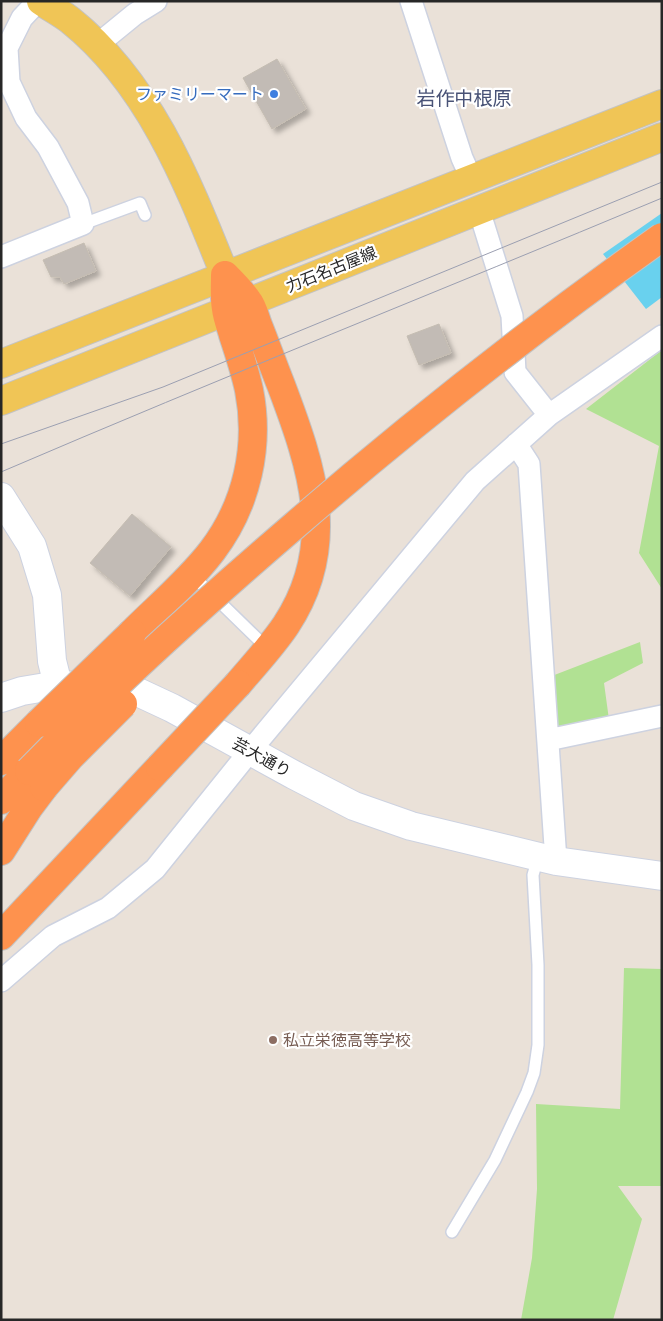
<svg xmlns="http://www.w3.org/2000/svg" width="663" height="1321" font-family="'Archivo Narrow','Noto Sans JP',sans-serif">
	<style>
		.green { fill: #b1e193 }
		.water { fill: #69d1ee }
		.building { fill: #c2bbb5; stroke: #c5bdb2; filter: url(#shadow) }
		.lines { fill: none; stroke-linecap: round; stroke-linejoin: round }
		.service-casing { stroke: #cdd2e0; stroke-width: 14 }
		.minor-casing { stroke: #cdd2e0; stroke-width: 24 }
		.tertiary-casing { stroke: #cdd2e0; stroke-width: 30 }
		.primary-casing { stroke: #c3c3c3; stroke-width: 30 }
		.motorway-casing { stroke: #c3c3c3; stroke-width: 30 }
		.service { stroke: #fff; stroke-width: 11 }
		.minor { stroke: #fff; stroke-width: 21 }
		.tertiary { stroke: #fff; stroke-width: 28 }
		.primary { stroke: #f0c556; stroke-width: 28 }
		.motorway { stroke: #fe924e; stroke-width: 28 }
		.tram { stroke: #9b9fb1; stroke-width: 1 }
		.motorway-bridge-casing { stroke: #c3c3c3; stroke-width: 30; stroke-linecap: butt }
		.motorway-bridge { stroke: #fe924e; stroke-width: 28 }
		.shop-dot { fill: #3f7fe0; stroke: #fff; stroke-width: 2 }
		.education-dot { fill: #8d6e63; stroke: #fff; stroke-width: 2 }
		.labels { text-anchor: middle; stroke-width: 4.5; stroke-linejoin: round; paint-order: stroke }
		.shop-label { font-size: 16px; fill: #366cbe; stroke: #fff; text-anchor: end }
		.street-label { font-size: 16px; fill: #272727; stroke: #fff }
		.education-label { font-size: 16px; fill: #785e54; stroke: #fff; text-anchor: start }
		.quarter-label { font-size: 19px; fill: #485276; stroke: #fff }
	</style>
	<defs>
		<filter id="shadow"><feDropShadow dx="4.5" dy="4.5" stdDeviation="2.5" flood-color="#0004"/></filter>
	</defs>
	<rect width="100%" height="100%" fill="#eae1d8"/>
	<!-- green -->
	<path class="green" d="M662,350V589L639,553L659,446L586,409Z
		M640,642L643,663L604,683L610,727L548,740L544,679Z
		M624,968L662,969V1186H618L642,1219L613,1320H521L532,1258L537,1189L536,1104L620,1109Z"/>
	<!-- water -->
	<path class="water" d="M662,213V297L646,309L603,254Z"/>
	<!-- building -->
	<path class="building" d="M277,59L306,109L272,129L243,78Z
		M84,243L96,271L64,284L60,277H51L43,260Z
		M439,324L451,353L419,365L407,336Z
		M132,514L171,547L130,596L90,563Z"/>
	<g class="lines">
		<defs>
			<path id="service" d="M83,224L140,203L145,215
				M191,574L268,649
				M452,1232L495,1160L527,1092L534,1073L538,1045V965L533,875L538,857"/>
			<path id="minor" d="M411,1L462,158L471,178
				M97,45L135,14L156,1
				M479,210L512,316L515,372L549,415
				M1,257L83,224L78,203L48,147L26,118L9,82L7,48L22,18L38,1
				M516,444L529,464L556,861
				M548,740L662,716
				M1,981L53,936L108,908L155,869L250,751L475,481L549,415L662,336"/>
			<path id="tertiary" d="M1,497L32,546L47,595L52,661L58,685
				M1,698L22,691L58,685L127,687L172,708L294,775L354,806L411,826L556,861L662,876"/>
			<path id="primary" d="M41,1C51,8 61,13 70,20C150,84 188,183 225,275
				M1,364L662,104
				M1,401L662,137"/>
			<path id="motorway" d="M225,275C233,283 241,291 248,301C253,307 255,317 258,325C266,345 273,365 281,385C312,467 339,545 286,625C272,646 254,665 238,684
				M132,633C159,606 189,581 212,551C247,505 260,446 249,390C245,371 239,353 233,335C231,327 227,318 226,309C224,298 225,286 225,275
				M1,761L39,723
				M1,800L29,771
				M1,851L29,807L44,787
				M1,936L160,767"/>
		</defs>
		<!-- service casing -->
		<use href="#service" class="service-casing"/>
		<!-- minor casing -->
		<use href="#minor" class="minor-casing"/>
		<!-- tertiary casing -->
		<use href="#tertiary" class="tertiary-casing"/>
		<!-- primary casing -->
		<use href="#primary" class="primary-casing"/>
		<!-- motorway casing -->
		<use href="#motorway" class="motorway-casing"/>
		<!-- service -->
		<use href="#service" class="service"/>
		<!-- minor -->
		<use href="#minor" class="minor"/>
		<!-- tertiary -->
		<use href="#tertiary" class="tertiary"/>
		<!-- primary -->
		<use href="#primary" class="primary"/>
		<!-- motorway -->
		<use href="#motorway" class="motorway"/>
		<!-- tram -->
		<path class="tram" d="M1,444L163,387L662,182
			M1,472C220,378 442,290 662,198"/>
		<defs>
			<path id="motorway-bridge" d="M39,723L132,633
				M160,767L238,684
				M29,771C113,685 203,604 295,525C413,423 535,327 662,237
				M44,787L70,757L123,704"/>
		</defs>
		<!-- motorway-bridge casing -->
		<use href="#motorway-bridge" class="motorway-bridge-casing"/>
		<!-- motorway-bridge -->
		<use href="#motorway-bridge" class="motorway-bridge"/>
	</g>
	<!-- markers -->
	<circle class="shop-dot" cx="274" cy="94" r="5"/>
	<circle class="education-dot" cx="273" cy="1040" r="5"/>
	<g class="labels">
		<!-- shop labels -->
		<g class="shop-label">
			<text x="264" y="100">ファミリーマート</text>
		</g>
		<!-- street labels -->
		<g class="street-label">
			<text transform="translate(331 269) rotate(-22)" y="6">力石名古屋線</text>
			<text transform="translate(262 757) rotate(29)" y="6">芸大通り</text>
		</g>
		<!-- education labels -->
		<g class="education-label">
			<text x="283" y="1046">私立栄徳高等学校</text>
		</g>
		<!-- quarter labels -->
		<g class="quarter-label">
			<text x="464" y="105">岩作中根原</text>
		</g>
	</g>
	<!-- border -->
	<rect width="663" height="1321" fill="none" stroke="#272727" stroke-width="5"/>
</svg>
